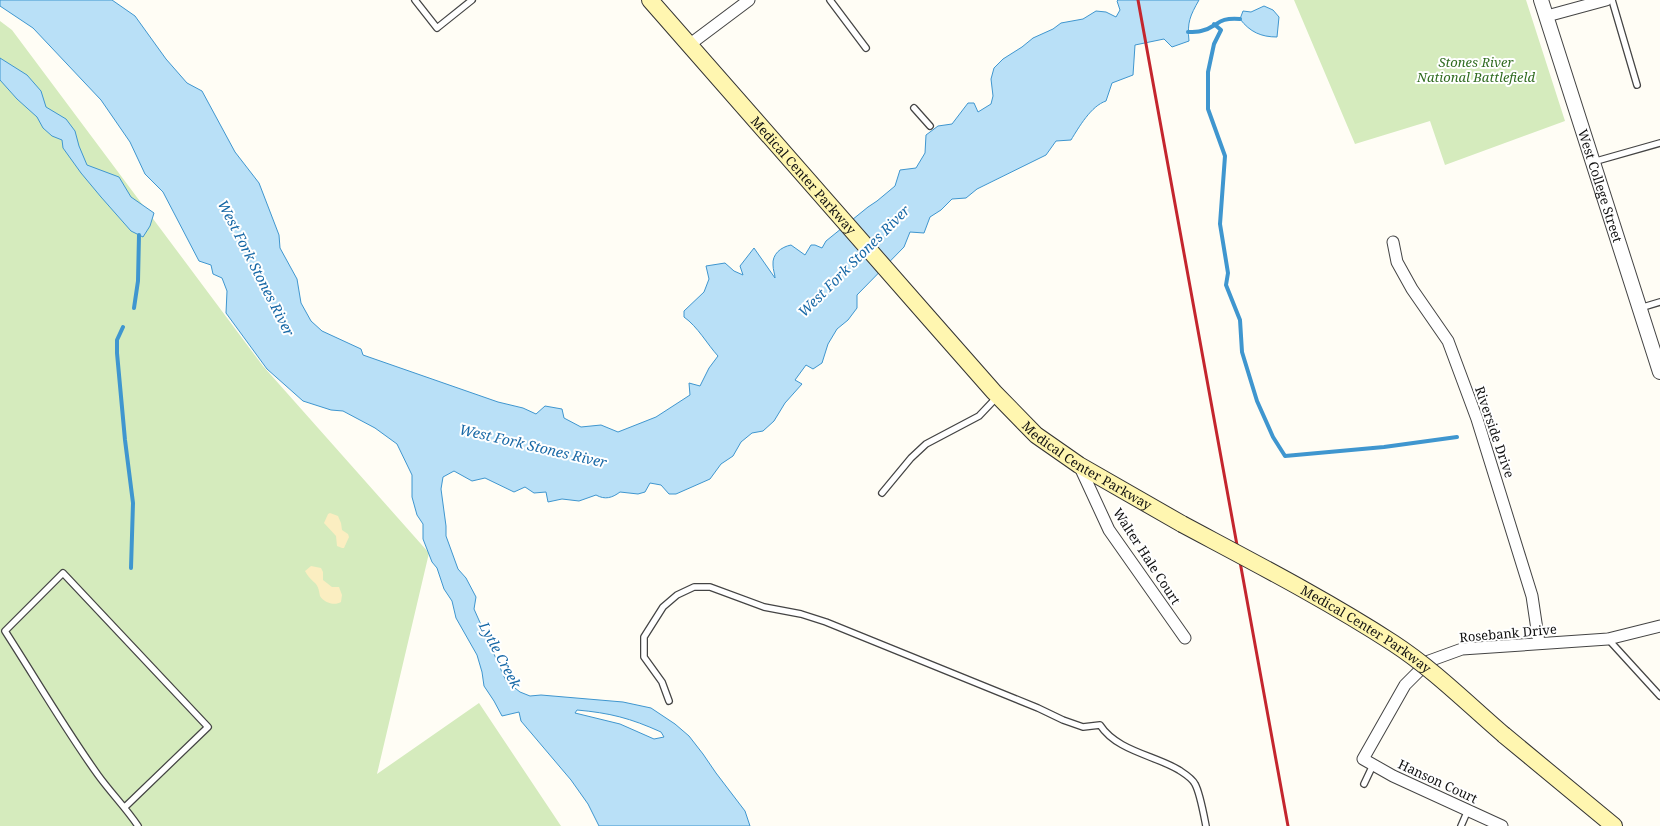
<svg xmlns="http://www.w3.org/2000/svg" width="1660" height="826" font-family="'Noto Serif',serif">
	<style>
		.green { fill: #d5ebbd }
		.sand { fill: #fbeec1 }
		.water { fill: #b9e0f7; stroke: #3f96cf; fill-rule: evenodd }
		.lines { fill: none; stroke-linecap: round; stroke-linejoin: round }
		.stream { stroke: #3f96cf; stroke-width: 4 }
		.service-casing { stroke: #444; stroke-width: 8 }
		.minor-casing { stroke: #444; stroke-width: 13 }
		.tertiary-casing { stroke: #444; stroke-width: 16 }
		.secondary-casing { stroke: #333; stroke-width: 18 }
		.service { stroke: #fff; stroke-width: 5.5 }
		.minor { stroke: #fff; stroke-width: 11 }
		.tertiary { stroke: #fff; stroke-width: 14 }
		.secondary { stroke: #fff6b0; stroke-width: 16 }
		.rail { stroke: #c4262e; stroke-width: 3 }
		.secondary-bridge-casing { stroke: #333; stroke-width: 18; stroke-linecap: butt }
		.secondary-bridge { stroke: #fff6b0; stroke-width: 16 }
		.labels { text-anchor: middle; stroke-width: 4; stroke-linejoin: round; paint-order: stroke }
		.park-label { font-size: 13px; font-style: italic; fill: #2f6b1f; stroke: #fff }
		.street-label { font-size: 13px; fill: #111; stroke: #fff }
		.water-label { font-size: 14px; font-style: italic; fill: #1768a6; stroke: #fff }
	</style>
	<rect width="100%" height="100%" fill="#fffdf5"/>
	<!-- green -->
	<path class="green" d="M1294,0H1526L1565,121L1445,165L1430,121L1355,144Z
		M0,21L12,30L263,366L429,553L377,774L479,703L561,826H0Z"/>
	<!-- sand -->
	<path class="sand" d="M330,513L338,516L341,523L342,530L348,534L349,537L344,548H342L337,546L336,536L324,523L328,514Z
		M311,566L321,568L323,572V580L332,587H339L342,595L341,602C335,606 324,603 320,596C319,592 319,588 316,584C312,580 308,577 305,571Z"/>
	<!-- water -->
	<path class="water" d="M0,0H112L135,16L166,59L187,83L202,91L235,152L259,183L279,235L280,248L297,279L301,303L311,321L322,331L361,349L363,355L498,402L523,408L536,414L545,406L562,409L564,418L581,427L601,425L618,432L656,417L690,395L689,383L700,386L709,368L718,356C707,344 698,327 684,317V311L704,292L709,279L706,266L725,263L734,271L743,275L740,266L754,248L775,278C775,274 773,270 773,265C772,254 781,247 791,245L805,255L811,245H815L822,248L826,241L868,207L877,201L895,186L900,170L916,168L925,153L926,135L938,126L952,124L968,103H974L978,112L991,104L993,96L991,79L994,68L1003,59L1022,47L1033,38L1053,29L1061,23L1083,19L1096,11L1106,12L1116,17L1120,10L1117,1L1118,0H1199C1190,16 1187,22 1189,41L1172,47L1164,39L1135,45L1133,75L1112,83L1106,101C1091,106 1079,127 1071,140L1056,141L1046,155L977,189L966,198L952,199L941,210L930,217L924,233L910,232L904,247L857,295V308L848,320L837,329L828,344L822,363L813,369L806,365L795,380L802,384L785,403L774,421L763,431L752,433L741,442L733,456L721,464L710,479L676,494H669L661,485L650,483L645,492L638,494L620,492C612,498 605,500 596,495L579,501L562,499L548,502L546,492L534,493L525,487L514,492L485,478L472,481L454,471L443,477L441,489L446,526V536L458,569L466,578L476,597L474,609L506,681L520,692L530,696L541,695L623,702L651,708L675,724L689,736L703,754L716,773L745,811L750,826H599L588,804L571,780L521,721L519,712L502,716L494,701L484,686L482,672L477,655L456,618L452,601L444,589L437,568L432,562L423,539V524L417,515L412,497V475L397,444L375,428L343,411L331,410L303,401L267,369L226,313L227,291L222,278L213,274L211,265L199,261L163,192L145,174L130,142L101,100L33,28L0,6ZM577,710C610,713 630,718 661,732L664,737L654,739L620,724L575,713Z
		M1264,6L1273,10L1279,17L1277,37C1261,37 1250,32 1240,19L1243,11L1251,12Z
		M0,58L27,75L41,91L46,107L66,119L75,131L79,146L87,165L119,177L131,197L154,213L150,226L143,237L131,231L101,197L81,173L63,148L62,140L52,136L43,128L37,117L17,99L0,80Z"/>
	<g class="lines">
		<!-- stream -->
		<path class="stream" d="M1214,24L1221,30L1214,44L1208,72V109L1225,156L1220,224L1228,273L1226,285L1240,320L1242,352L1257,401L1273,437L1285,456L1384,447L1457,437
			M1188,32C1192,32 1197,32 1201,31C1219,27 1216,17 1240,19
			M134,308L138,281L139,235
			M123,327L117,340V353L125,440L133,503L131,568"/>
		<defs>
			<path id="service" d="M415,0L437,28L472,0
				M830,0L866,48
				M1612,0L1637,85
				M914,108L930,126
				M1593,162L1660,143
				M1640,308L1660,302
				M882,493L911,458L926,444L979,416L997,397
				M1608,639L1660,696
				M669,701L662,682L644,657V637L663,607L677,595L694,587H710L764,607L801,614L826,622L1038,708L1063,720L1083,727L1100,725C1117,751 1154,755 1179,770C1185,774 1192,778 1195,784C1200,793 1204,816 1206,826
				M1364,784L1373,765
				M125,807L208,727L63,573L5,631C36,679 65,729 98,775C111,793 126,808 138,826
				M1461,826L1468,810"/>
			<path id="minor" d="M1547,16L1606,0
				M689,45L749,0
				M1393,242L1397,262L1412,289L1448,341L1477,419L1532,596L1539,643
				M1079,465L1109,530L1185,638
				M1502,826L1393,776L1363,759L1405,685L1429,661L1462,649L1608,639L1660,626"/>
			<g id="tertiary">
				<path id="s1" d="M1541,0L1660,372"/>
			</g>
			<g id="secondary">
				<path id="s2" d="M650,0L928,317L994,392L1036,435L1079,465L1182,524"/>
				<path d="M1504,735L1614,826"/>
			</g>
		</defs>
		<!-- service casing -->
		<use href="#service" class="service-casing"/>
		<!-- minor casing -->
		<use href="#minor" class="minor-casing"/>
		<!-- tertiary casing -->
		<use href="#tertiary" class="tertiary-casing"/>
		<!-- secondary casing -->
		<use href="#secondary" class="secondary-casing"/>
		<!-- service -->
		<use href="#service" class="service"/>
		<!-- minor -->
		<use href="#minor" class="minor"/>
		<!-- tertiary -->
		<use href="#tertiary" class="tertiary"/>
		<!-- secondary -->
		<use href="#secondary" class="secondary"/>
		<!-- rail -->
		<path class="rail" d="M1138,0L1288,826"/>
		<defs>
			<g id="secondary-bridge">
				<path id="s3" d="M1182,524C1253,562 1325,599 1393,643C1433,669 1468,704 1504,735"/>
			</g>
		</defs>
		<!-- secondary-bridge casing -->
		<use href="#secondary-bridge" class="secondary-bridge-casing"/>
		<!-- secondary-bridge -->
		<use href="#secondary-bridge" class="secondary-bridge"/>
	</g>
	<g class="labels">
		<!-- park labels -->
		<g class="park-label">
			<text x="1476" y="67">Stones River<tspan x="1476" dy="15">National Battlefield</tspan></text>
		</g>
		<!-- street labels -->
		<g class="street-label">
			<text dy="5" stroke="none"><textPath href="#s2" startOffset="233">Medical Center Parkway</textPath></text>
			<text dy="5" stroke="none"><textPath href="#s1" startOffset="195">West College Street</textPath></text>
			<text transform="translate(1495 432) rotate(71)" y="5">Riverside Drive</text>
			<text dy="5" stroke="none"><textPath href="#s2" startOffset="641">Medical Center Parkway</textPath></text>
			<text transform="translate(1147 556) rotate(57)" y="5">Walter Hale Court</text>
			<text dy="5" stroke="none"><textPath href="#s3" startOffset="212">Medical Center Parkway</textPath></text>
			<text transform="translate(1508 633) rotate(-5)" y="5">Rosebank Drive</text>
			<text transform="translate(1438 781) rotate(25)" y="5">Hanson Court</text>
		</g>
		<!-- water labels -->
		<g class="water-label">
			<text transform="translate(854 261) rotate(-45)" y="5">West Fork Stones River</text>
			<text transform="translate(256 268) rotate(63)" y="5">West Fork Stones River</text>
			<text transform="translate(533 446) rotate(13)" y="5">West Fork Stones River</text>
			<text transform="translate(500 655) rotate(62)" y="5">Lytle Creek</text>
		</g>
	</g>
</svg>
